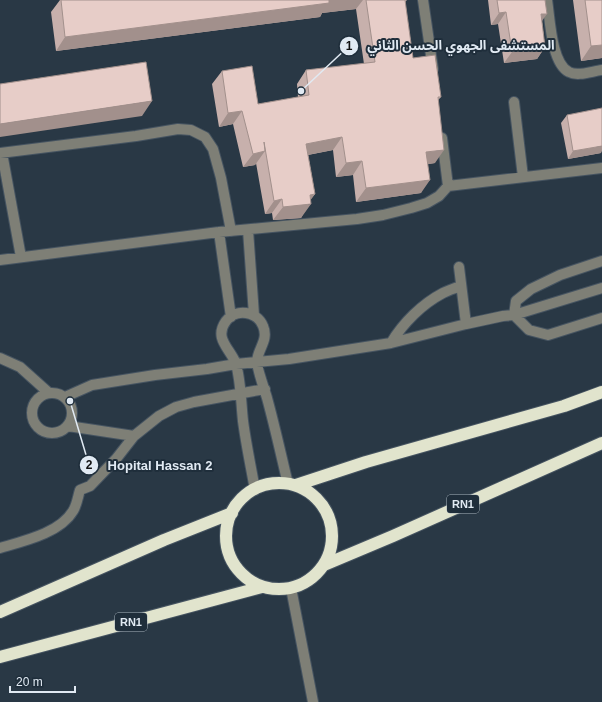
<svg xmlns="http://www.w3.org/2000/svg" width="602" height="702" font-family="Arial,'Noto Sans Arabic',sans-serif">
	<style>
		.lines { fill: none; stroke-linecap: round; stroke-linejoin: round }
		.minor-casing { stroke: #465461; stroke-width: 12 }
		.highway-casing { stroke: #465461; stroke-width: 14 }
		.minor { stroke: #7e7f76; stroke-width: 10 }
		.highway { stroke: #e1e4cd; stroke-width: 12 }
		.wall { fill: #c7b0ac }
		.shaded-wall { fill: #a2908c }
		.building { fill: #e7cdc8; stroke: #a2908c }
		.labels { text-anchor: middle; stroke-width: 4; stroke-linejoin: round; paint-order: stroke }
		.shield { fill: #1f2e3b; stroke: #a7b2bc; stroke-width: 1 }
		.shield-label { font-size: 11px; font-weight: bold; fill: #e1eaf3 }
		.leader { fill: none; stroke: #e1eaf3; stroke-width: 1.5 }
		.callout-dot { fill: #e1eaf3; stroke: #1f2e3b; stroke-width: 1.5 }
		.mark-label { font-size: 12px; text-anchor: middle; font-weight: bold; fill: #111 }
		.callout-label { font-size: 13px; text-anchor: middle; font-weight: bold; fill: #e1eaf3; stroke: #1f2e3b; stroke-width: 4; stroke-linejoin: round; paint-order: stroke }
	</style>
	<rect width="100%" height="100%" fill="#293845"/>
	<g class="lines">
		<defs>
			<path id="minor" d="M423,0L433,69
				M547,0C550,18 551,63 569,72C578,77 592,71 602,70
				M514,102L523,177
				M442,138L448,186
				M0,153L136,136L178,129L191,130L205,137L213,149L221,178L231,231
				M2,153L21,257
				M248,230L254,315
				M219,232L231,317
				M0,260L219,232L357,219L383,215L411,208L427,203L439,196L448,186L602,168
				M602,261L560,275L531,289L516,301L514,315L529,330L548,335L602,318
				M459,267L466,324
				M391,343C403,323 422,304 443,293C449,290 455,288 461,286
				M0,358L20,367L49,393
				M32 413a20 20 0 1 1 40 0a20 20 0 1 1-40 0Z
				M65,397L92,385L155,375L207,369L236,364L289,359L391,343L466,324L503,316L514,315L602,288
				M68,426L134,436
				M255,490C251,467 246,444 243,421C241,403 241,382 236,364C231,349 213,339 226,321C236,308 257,311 263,326C269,340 258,348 257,361C256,366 265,391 267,398C275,427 281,455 288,484
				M0,548C24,541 60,533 73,511C77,505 78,496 80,490L90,486L116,459L134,436L159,416L176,407L194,402L265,389
				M291,588L313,702"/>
			<path id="highway" d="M226 536a53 53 0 1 1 106 0a53 53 0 1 1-106 0Z
				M296,485L366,462L564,406L602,392
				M324,565L393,536L602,443
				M0,612L164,540L232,513
				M0,657L262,587"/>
		</defs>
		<!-- minor casing -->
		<use href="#minor" class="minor-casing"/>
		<!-- highway casing -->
		<use href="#highway" class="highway-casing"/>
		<!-- minor -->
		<use href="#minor" class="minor"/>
		<!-- highway -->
		<use href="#highway" class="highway"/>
	</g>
	<!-- wall -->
	<path class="wall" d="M60,0H407L405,2L413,58L441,97L438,100L435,163L428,164L421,193L356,202L353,175L336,177L333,150L308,155L315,194L310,200L301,218L273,220L272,213L265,214L256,163L255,165L243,167L233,124L219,127L212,84L222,71L258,104L298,97L297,84L306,70L364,64L356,9L322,13L320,17L56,51L51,12Z
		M488,0H545L542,22L545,47L537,59L504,63L498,24L491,25Z
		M573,0H602V58L581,61Z
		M567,115L601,153L568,159L561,123Z"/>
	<!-- shaded-wall -->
	<path class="shaded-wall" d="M330,0H363L356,9L322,13L320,17L56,51L65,37Z
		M506,12L498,24L491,25L499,13Z
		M541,14H547L539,25Z
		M602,45V58L581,61L591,46Z
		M545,47L537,59L504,63L512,52Z
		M152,101L142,116L0,137V124Z
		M242,111L233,124L219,127L228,113Z
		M342,137L333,150L297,157L306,144Z
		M602,146V151L601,153L568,159L573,151Z
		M444,150L435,163L417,166L426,152Z
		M265,151L255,165L243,167L253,154Z
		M362,161L353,175L336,177L346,163Z
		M430,180L421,193L356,202L366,188Z
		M315,194L307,205L311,204L301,218L273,220L283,207L310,195Z
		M282,199L272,213L265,214L274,201Z"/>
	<!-- building -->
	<path class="building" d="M61,0H330H329V3L65,37Z
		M366,0H405L413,58L435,55L441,97H438L444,150L426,152L430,180L366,188L362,161L346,163L342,137L306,144L315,194L310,195L311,204L283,207L282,199L274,201L264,142L265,151L253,154L242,111L228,113L222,71L252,66L258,104L309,95L306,70L375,62Z
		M497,0H545L547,14H541L545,47L512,52L506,12L499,13Z
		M585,0H602V45L591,46Z
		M146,62L152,101L0,124V84Z
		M602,108V146L573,151L567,115Z"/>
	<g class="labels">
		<!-- shield labels -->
		<g class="shield">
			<rect x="447" y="495" width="32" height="18" rx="3"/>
			<rect x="115" y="613" width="32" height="18" rx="3"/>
		</g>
		<g class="shield-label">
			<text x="463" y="508">RN1</text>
			<text x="131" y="626">RN1</text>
		</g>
	</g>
	<!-- callouts -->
	<path class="leader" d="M301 91L349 46M70 401L89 465"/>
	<g class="callout-dot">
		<circle cx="301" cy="91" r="4"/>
		<circle cx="70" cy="401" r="4"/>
		<circle cx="349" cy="46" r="10"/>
		<circle cx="89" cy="465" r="10"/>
	</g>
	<g class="mark-label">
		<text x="349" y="50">1</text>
		<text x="89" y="469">2</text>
	</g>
	<g class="callout-label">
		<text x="461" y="50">المستشفى الجهوي الحسن الثاني</text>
		<text x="160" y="470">Hopital Hassan 2</text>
	</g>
	<!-- scale -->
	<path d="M10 686v6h65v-6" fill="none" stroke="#e1eaf3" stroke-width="2"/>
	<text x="16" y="686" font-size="12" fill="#e1eaf3" stroke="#1f2e3b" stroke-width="3" paint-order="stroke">20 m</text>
</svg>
